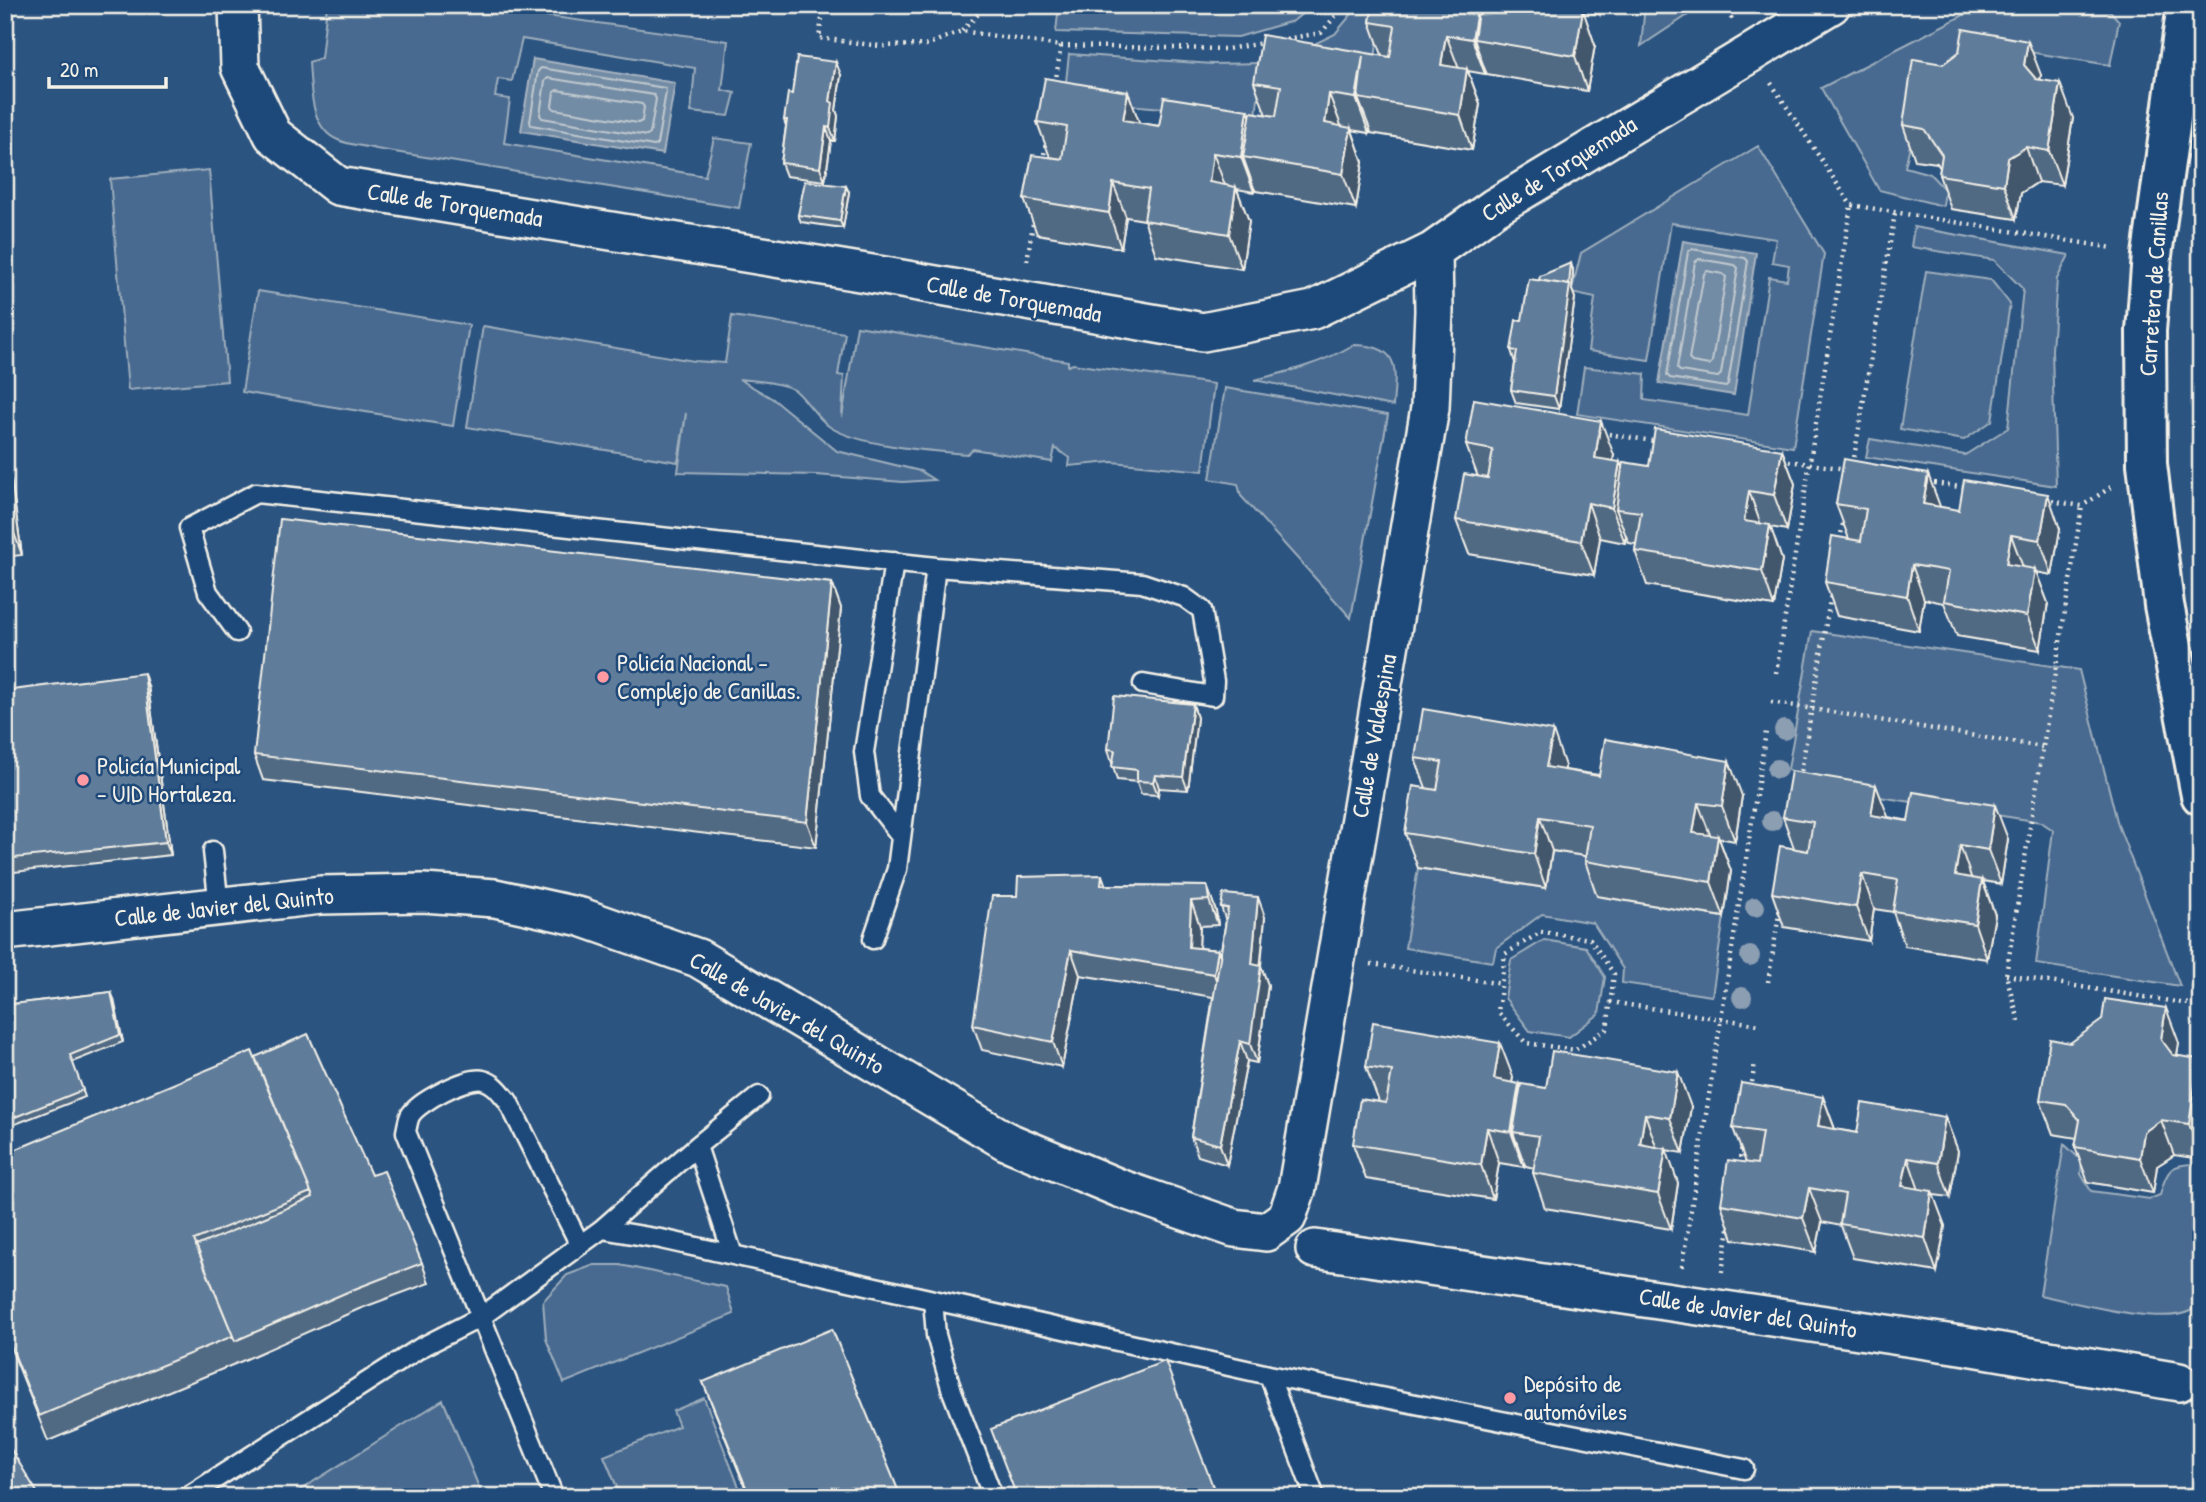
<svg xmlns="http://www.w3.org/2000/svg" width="2206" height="1502" font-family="'Patrick Hand',sans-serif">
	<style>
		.green { fill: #496b90; stroke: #9eaebc; stroke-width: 2 }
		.water { fill: #738ca6; stroke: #a7b4c0; stroke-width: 2 }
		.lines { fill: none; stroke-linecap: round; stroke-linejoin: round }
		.shore { stroke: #c0c9ce; stroke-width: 2 }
		.lane-casing { stroke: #f4f1e8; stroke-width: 23 }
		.street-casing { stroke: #f4f1e8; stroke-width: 42 }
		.secondary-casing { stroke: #f4f1e8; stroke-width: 44 }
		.path { stroke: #f4f1e8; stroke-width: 4.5; stroke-dasharray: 2 5; stroke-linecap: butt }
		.lane { stroke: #1f4a7a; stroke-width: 18 }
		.street { stroke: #1f4a7a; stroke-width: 37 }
		.secondary { stroke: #1f4a7a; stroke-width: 38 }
		.tree { fill: #8c9fb2 }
		.wall { fill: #516a84; stroke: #f4f1e8; stroke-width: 2 }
		.shaded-wall { fill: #42566c; stroke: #f4f1e8; stroke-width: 2 }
		.building { fill: #5e7b9a; stroke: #f4f1e8; stroke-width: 2 }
		.poi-dot { fill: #ff9aa2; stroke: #1f4a7a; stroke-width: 2.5 }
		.labels { text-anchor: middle; stroke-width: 5; stroke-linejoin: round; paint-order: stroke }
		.street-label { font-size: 24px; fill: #f4f1e8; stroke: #1f4a7a }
		.poi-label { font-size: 24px; fill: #f4f1e8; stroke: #1f4a7a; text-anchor: start }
	</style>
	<rect width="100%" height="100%" fill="#2c5481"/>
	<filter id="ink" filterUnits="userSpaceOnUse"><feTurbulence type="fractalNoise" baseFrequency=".0143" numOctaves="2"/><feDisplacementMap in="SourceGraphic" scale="14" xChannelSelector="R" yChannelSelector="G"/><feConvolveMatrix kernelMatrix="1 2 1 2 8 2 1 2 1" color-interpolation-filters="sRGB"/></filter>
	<g filter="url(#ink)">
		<!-- green -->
		<path class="green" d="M327,5H467L728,41L722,90L735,93L729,116L691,112L695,68L522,39L512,81L498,79L495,97L510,99L504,143L705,176L714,138L751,143L739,208L376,149C364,146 349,145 338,140C310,129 311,88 309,62L321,58Z
			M1059,5H1313L1293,21L1238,37L1056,32Z
			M1359,5H1382L1374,67L1310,46L1335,34Z
			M1645,5H1703L1641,46Z
			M1983,5H2105L2119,21L2110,65L2023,51L1924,85L1905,167L1930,174L1945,190L1943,206L1879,190L1821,88Z
			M1069,54L1213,64L1262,63L1255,125L1164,108L1064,100Z
			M1758,146L1824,254L1793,447L1577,414L1584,367L1645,374L1644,400L1748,415L1769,277L1787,280L1789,265L1772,262L1776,239L1671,223L1649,360L1588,351L1595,298L1571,293L1581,253Z
			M209,170L227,381L128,390L110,179Z
			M1914,227L2069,255L2057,279L2052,350L2056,486L1866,457L1870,439L1965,455L2008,428L2023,289L1994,260L1911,247Z
			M1926,271L1991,280L2010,304L1992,421L1964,440L1900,429Z
			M258,291L469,325L453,426L242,392Z
			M732,316L845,333L838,375L844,376L842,417L857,326L1068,361V366L1073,364L1214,384L1203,471L1112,462L1069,466L1070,458L1055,448L1052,462L973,449L967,454C932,451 859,446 830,427C817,418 809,403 797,392C785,382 754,381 739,379L773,399L837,451L920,471L934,480L903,482L816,475L678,472L686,413L678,462L467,427L483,326L694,361L725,363Z
			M1353,345C1401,345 1396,368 1393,406L1254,380C1288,372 1323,363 1353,345Z
			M1225,388L1388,415L1351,618L1241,496L1238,484L1210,479Z
			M1812,631L2079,670L2118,825L2180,986L2036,964L2053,830L2041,822L1815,787L1788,769Z
			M1552,851L1602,859L1598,896L1724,917L1712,996L1622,983L1623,969L1593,923L1542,914L1496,948L1493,962L1405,948L1418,868L1546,888Z
			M1544,940L1586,947L1605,977L1599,1014L1569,1037L1530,1031L1505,998L1511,960Z
			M2064,1144L2082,1161L2081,1174L2091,1191L2150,1199L2160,1195C2167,1172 2168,1164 2195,1164L2201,1172V1299C2198,1303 2194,1309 2190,1311C2161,1326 2074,1302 2040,1295Z
			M594,1265H620L726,1287L734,1314L564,1383L546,1339L543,1301L567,1275Z
			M704,1398L743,1497H621L604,1456L679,1426L673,1411Z
			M443,1400L483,1497H289Z"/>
		<!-- water -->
		<path class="water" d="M533,59L675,83L663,154L521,131Z
			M1683,241L1756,253L1734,395L1659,383Z"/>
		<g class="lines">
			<!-- shore -->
			<path class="shore" d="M541,68L665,88L666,92L657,144L654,146L531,125L530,122L538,71Z
				M548,78L654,95L656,99L650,134L647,136L542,118L540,115L545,81Z
				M557,90L642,104L644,107L642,121L638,123L554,109L552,106L554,92Z
				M1692,249L1745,258L1748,261L1728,384L1726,387L1670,378L1667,375L1688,252Z
				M1699,259L1735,265L1738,268L1721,374L1718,377L1680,371L1677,368L1695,262Z
				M1707,271L1723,274L1726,277L1712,362L1709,365L1692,362L1689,359L1704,274Z"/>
			<defs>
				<path id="lane" d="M894,562L864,752L870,796L901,836
					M237,632L208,592L189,528L256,493L936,567L1142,583L1184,597L1202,610L1214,681L1213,696L1143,684
					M213,851L219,907
					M873,939L897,869L936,567
					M697,1146L733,1255
					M602,1229L697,1146L759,1096
					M933,1300L936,1335L952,1391L993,1497
					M1269,1375L1315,1497
					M187,1497L420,1348L481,1317L602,1229L661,1239L1269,1375L1744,1469
					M554,1497L406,1132C407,1127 408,1120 410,1116C417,1102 468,1076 483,1080C495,1083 500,1092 508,1101L580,1245"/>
				<path id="street" d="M238,5L240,67L273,135L338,186L890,277L1203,332L1313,310L1433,251L1495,207L1831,5
					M5,931L321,895L423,893L495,898L581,917L698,958L1006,1141L1119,1188L1234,1228L1266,1232L1287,1217L1297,1188L1430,408L1434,311L1433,251
					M1315,1249L1967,1346L2179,1382"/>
				<path id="secondary" d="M2187,5L2152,255L2146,331L2147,464L2164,605L2201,795"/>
			</defs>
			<!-- lane casing -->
			<use href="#lane" class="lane-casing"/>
			<!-- street casing -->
			<use href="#street" class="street-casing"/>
			<!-- secondary casing -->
			<use href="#secondary" class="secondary-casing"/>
			<!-- path -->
			<path class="path" d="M824,5L819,38L880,46L926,45L962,31L1061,46L1055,85
				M1724,5L1732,19
				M962,31L987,5
				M1279,40L1321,33L1345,5
				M1061,46L1227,49L1263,43
				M1771,83L1851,205L2113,248
				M1043,161L1046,142
				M1027,261L1034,218
				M1602,433L1659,442
				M1782,460L1846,469
				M1853,464L1895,213
				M1927,482L1967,488
				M2045,500L2082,506L2111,487
				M1840,540L1844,518
				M1776,673L1851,205
				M1771,702L2042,747
				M1800,778L1831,594
				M1541,932L1590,939L1614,974L1607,1029L1575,1050L1526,1043L1498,1012L1505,954Z
				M1371,964L1502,984
				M2006,975L2201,1006
				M1768,982L1780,908
				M1610,1002L1761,1025
				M2019,1021L2006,975L2082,506
				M1751,1089L1755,1062
				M1739,1165L1742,1146
				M1682,1267L1766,732
				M1722,1272L1730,1222"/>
			<!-- lane -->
			<use href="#lane" class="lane"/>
			<!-- street -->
			<use href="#street" class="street"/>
			<!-- secondary -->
			<use href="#secondary" class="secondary"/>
		</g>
		<!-- trees -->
		<g class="tree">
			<circle cx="1784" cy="730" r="10"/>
			<circle cx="1777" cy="769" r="10"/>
			<circle cx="1772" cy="821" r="10"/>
			<circle cx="1755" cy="907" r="10"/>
			<circle cx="1750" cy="956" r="10"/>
			<circle cx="1742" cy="997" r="10"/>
		</g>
		<!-- wall -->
		<path class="wall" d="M1373,5H1602L1600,14L1583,11L1595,45L1587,91L1487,74L1485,70V74L1468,71L1480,104L1472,150L1371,133L1370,129L1369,133L1352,130L1363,162L1356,208L1256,191L1254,188V192L1237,189L1249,221L1242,269L1156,255L1144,220L1126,217L1121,248L1037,234L1024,199L1062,159L1050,157L1037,122L1128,92L1139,123L1159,126L1250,115H1266L1254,82L1382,55L1370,22Z
			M1943,64L2041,75L2040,80L2073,118L2062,185L2038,182L2021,193L2016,219L1951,209L1939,175L1940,168L1937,163L1915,160L1903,125Z
			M841,75L836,110L838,116L835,141H831L825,181L786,176L781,163L786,126L784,120L792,94Z
			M849,192L843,228L801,222L798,215Z
			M1573,270L1572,290L1575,298L1559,409L1516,403L1511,390L1515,363L1511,350L1522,320Z
			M1466,445L1614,455L1613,461L1623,468L1649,466L1782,450L1795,484L1787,530L1770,527L1782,560L1774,606L1647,585L1635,551L1636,544L1629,543L1626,536L1625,543L1600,538L1594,575L1469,554L1456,520L1478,477Z
			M5,454L9,465L22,555L5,557Z
			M1836,504L1940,507L2060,529L2052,575L2036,572L2048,603L2040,650L1957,636L1944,603L1924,599L1919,631L1837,616L1825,582L1849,539Z
			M832,583L841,608L816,847L263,780L254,755Z
			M148,686L171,855L5,873V691Z
			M1193,704L1197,718L1188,790L1159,788L1158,795L1141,794L1137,782L1117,780L1108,749Z
			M1415,758L1565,766V770L1742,796L1735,841L1719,838L1731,871L1724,917L1597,896L1585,861V856L1552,851L1546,888L1418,868L1405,833L1426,788Z
			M1783,817H1888L2008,839L2001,884L1983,881L1995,915L1987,959L1905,946L1893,912L1874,909L1869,941L1784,927L1772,893L1794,848Z
			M1106,885L1207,886L1216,911L1218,925L1200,926L1199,948L1218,950L1220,955L1226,921L1221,907L1265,917L1261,966L1268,985L1257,1063L1247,1061L1227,1165L1198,1156L1191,1137L1213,997L1080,975L1062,1067L982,1050L973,1025L1017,896Z
			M111,992L123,1042L72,1062L85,1097L5,1128V1005Z
			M2070,1043H2179L2177,1056L2201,1063V1159L2174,1155L2157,1166L2153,1193L2088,1182L2075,1147L2077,1138L2053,1134L2040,1100Z
			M255,1057L371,1175L422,1263L429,1283L359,1309L242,1361L48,1441L10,1346L5,1348V1154Z
			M1366,1067L1513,1077L1512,1082L1520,1088H1546L1691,1107L1683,1153L1666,1150L1678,1183L1671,1229L1545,1208L1533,1173L1534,1168L1526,1166L1524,1163V1167L1499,1163L1493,1199L1366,1179L1353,1144L1379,1102Z
			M1823,1097L1835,1129L1857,1133L1945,1117L1958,1151L1950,1197L1933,1195L1945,1226L1937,1272L1853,1258L1841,1226L1822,1222L1816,1252L1733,1239L1721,1204L1746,1163L1733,1128Z
			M703,1382L901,1497H749Z"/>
		<!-- shaded-wall -->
		<path class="shaded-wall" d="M1478,5H1484L1474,39L1485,70V74L1472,39Z
			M1556,5H1572L1573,9Z
			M1597,5H1602L1600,14Z
			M1583,10L1595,45L1587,91L1575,56Z
			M1446,35L1459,69L1441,65Z
			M2028,41L2041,75L2036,100L2024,65Z
			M1363,56L1358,98L1370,129L1369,133L1356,98Z
			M836,62L841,75L836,110L838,116L835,141L830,128V101Z
			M1467,69L1480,104L1472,150L1460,115Z
			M2060,83L2073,118L2062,185L2049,151Z
			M1128,92L1141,127L1123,120Z
			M1329,94L1342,128L1325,123Z
			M1248,110L1261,145L1243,157L1254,188V192L1241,157Z
			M826,127L831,141L825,181L820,168Z
			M1351,128L1363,162L1356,208L1343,174Z
			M2026,147L2038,182L2021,193L2016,219L2004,185L2008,158Z
			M1213,153L1226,188L1209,182Z
			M1113,183L1126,217L1121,248L1109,213Z
			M846,186L849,192L843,228L840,221Z
			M1236,187L1249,221L1242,269L1229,234Z
			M1571,263L1573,270L1572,290L1575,298L1559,409L1554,396Z
			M1601,421L1614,455L1607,492L1595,458Z
			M1782,450L1795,484L1787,530L1774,495Z
			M5,454L9,465L22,555L13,530L5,476Z
			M1620,462L1633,497L1616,509L1626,536L1625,543L1612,508Z
			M1928,474L1941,509L1923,504Z
			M1749,491L1761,525L1744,521Z
			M2048,494L2060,529L2052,575L2040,540Z
			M1588,503L1600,538L1594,575L1581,541Z
			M1770,525L1782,560L1774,606L1762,571Z
			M2011,535L2024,570L2006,564Z
			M1912,565L1924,599L1919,631L1907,596Z
			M2035,569L2048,603L2040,650L2027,616Z
			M832,583L841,608L816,847L807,822Z
			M144,673L148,686L171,855L166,842Z
			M1193,704L1197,718L1188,790L1183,777Z
			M1553,731L1565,766L1559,802L1546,767Z
			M1729,761L1742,796L1735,841L1722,806Z
			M1155,775L1159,788L1158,795L1153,782Z
			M1876,785L1889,819L1871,815Z
			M1698,803L1711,837L1693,833Z
			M1995,805L2008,839L2001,884L1988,850Z
			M1540,817L1552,851L1546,888L1534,854Z
			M1718,836L1731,871L1724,917L1711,882Z
			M1960,845L1972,880L1955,875Z
			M1862,874L1874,909L1869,941L1856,907Z
			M1102,875L1111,900L1101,885Z
			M1982,880L1995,915L1987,959L1975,924Z
			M1207,886L1216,911L1218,925L1209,900Z
			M1258,897L1265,917L1260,970L1261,966L1268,985L1257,1063L1250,1044L1252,964Z
			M1191,901L1200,926L1198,972L1189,947Z
			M1071,950L1080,975L1062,1067L1053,1042Z
			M1218,950L1228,975L1223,999L1214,974Z
			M111,992L114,999L123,1042L120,1035Z
			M2166,1008L2179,1043L2174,1073L2161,1039Z
			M1240,1041L1247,1061L1227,1165L1220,1145Z
			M1500,1043L1513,1077L1507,1114L1494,1079Z
			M2199,1059L2201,1063V1157L2189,1124Z
			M1678,1072L1691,1107L1683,1153L1670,1118Z
			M1519,1084L1532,1118L1513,1132L1524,1163V1167L1511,1132Z
			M1823,1097L1836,1132L1818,1126Z
			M1645,1114L1657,1149L1640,1144Z
			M1945,1117L1958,1151L1950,1197L1938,1163Z
			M2161,1120L2174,1155L2157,1166L2153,1193L2140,1158L2144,1132Z
			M1487,1128L1499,1163L1493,1199L1481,1165Z
			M1666,1149L1678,1183L1671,1229L1658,1194Z
			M1908,1158L1920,1193L1902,1186Z
			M1809,1188L1822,1222L1816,1252L1803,1218Z
			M1932,1191L1945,1226L1937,1272L1925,1238Z"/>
		<!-- building -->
		<path class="building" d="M1373,5H1478L1472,39L1446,35L1441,65L1467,69L1460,115L1358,98L1363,56L1356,98L1329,94L1325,123L1351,128L1343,174L1243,157L1251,112L1276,116L1281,86L1254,82L1262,35L1390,57L1395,26L1370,22Z
			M1479,5H1556L1583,10L1575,56L1474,39Z
			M1963,29L2028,41L2024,65L2036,79L2060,83L2049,151L2026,147L2008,158L2004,185L1939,175L1942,155L1924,129L1903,125L1913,59L1943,64L1959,52Z
			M797,57L836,62L830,101L833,103L830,128L826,127L820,168L781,163L787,120H784L788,93L792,94Z
			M1045,78L1128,92L1123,120L1159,126L1164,97L1248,110L1241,157L1213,153L1209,182L1236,187L1229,234L1144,220L1149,189L1113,183L1109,213L1024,199L1032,155L1062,159L1067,127L1037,122Z
			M805,181L846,186L840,221L798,215Z
			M1571,263L1569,285L1539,280L1540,276Z
			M1529,279L1570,285L1554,396L1511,390L1517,351L1511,350L1516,320H1522Z
			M1474,399L1601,421L1595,458L1620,462L1612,508L1588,503L1581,541L1456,520L1464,474L1488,478L1493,450L1466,445Z
			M1655,429L1782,450L1774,495L1749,491L1744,521L1770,525L1762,571L1635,551L1641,512L1616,509L1623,462L1649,466Z
			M1844,459L1928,474L1923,504L1959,510L1964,480L2048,494L2040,540L2011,535L2006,564L2035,569L2027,616L1944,601L1949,571L1912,565L1907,596L1825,582L1832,536L1861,541L1866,509L1836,504Z
			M5,476L13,530L5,531Z
			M280,519L832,583L807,822L254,755Z
			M144,673L166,842L5,859V691Z
			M1114,696L1193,704L1183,777L1155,775L1153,782L1137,781V770L1112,767L1115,750L1108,749Z
			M1423,709L1553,731L1546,767L1599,776L1605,739L1729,761L1722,806L1698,803L1693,833L1718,836L1711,882L1585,861L1590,825L1540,817L1534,854L1405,833L1413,786L1437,790L1442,762L1415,758Z
			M1791,771L1876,785L1871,815L1908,821L1913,792L1995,805L1988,850L1960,845L1955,875L1982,880L1975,924L1893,911L1898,880L1862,874L1856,907L1772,893L1780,846L1808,851L1813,822L1783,817Z
			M1102,875L1101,885L1207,886L1209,900L1191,901L1189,947L1218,950L1214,974L1071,950L1053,1042L973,1025L992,896H1017L1018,877Z
			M1223,894L1258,897L1252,964L1261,966L1250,1044L1240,1041L1220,1145L1191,1137L1228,908L1221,907Z
			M111,992L120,1035L70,1055L83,1090L5,1121V1005Z
			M2105,999L2166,1008L2161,1039L2173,1055L2199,1059L2189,1124L2161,1120L2144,1132L2140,1158L2075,1147L2080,1120L2066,1104L2040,1100L2050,1039L2070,1043L2102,1020Z
			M1373,1022L1500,1043L1494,1079L1519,1084L1511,1132L1487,1128L1481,1165L1353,1144L1360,1099L1386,1103L1392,1071L1366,1067Z
			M308,1034L371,1175L384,1171L422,1263L352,1290L235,1341L196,1246L313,1197L255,1057Z
			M252,1051L311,1192L194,1240L233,1336L39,1416L5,1331V1154Z
			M1552,1051L1678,1072L1670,1118L1645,1114L1640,1144L1666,1149L1658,1194L1533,1173L1539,1136L1513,1132L1521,1084L1546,1088Z
			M1741,1083L1823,1097L1818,1126L1857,1133L1862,1103L1945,1117L1938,1163L1908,1158L1902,1186L1932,1191L1925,1238L1840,1224L1845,1194L1809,1188L1803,1218L1721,1204L1728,1160L1757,1164L1762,1132L1733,1128Z
			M832,1329L901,1497H750L703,1382Z
			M1165,1361L1217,1497H1017L991,1429Z
			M7,1443L40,1497H5V1444Z"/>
	</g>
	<!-- markers -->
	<g class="poi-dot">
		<circle cx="603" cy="677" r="7"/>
		<circle cx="83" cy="780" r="7"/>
		<circle cx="1510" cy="1398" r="7"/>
	</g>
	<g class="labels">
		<!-- street labels -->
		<g class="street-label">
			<text transform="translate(1559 169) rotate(-32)" y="8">Calle de Torquemada</text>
			<text transform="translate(455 205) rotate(9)" y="8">Calle de Torquemada</text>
			<text transform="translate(2154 284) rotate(-86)" y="8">Carretera de Canillas</text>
			<text transform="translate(1014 299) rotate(10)" y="8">Calle de Torquemada</text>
			<text transform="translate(1374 736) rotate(-80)" y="8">Calle de Valdespina</text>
			<text transform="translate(224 907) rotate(-6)" y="8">Calle de Javier del Quinto</text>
			<text transform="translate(787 1013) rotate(30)" y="8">Calle de Javier del Quinto</text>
			<text transform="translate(1748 1313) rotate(9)" y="8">Calle de Javier del Quinto</text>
		</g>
		<!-- poi labels -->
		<g class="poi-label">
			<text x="617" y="671">Policía Nacional -<tspan x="617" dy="28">Complejo de Canillas.</tspan></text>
			<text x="97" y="774">Policía Municipal<tspan x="97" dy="28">- UID Hortaleza.</tspan></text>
			<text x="1524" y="1392">Depósito de<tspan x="1524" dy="28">automóviles</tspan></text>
		</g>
	</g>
	<!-- margin -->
	<rect width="2206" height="1502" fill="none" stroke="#1f4a7a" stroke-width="28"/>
	<rect x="14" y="14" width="2178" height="1474" fill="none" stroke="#f4f1e8" stroke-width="2.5" filter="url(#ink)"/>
	<!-- scale -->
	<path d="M49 77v10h117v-10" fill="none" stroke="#f4f1e8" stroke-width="3.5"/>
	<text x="60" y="77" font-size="21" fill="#f4f1e8" stroke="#1f4a7a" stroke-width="5" paint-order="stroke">20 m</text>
</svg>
